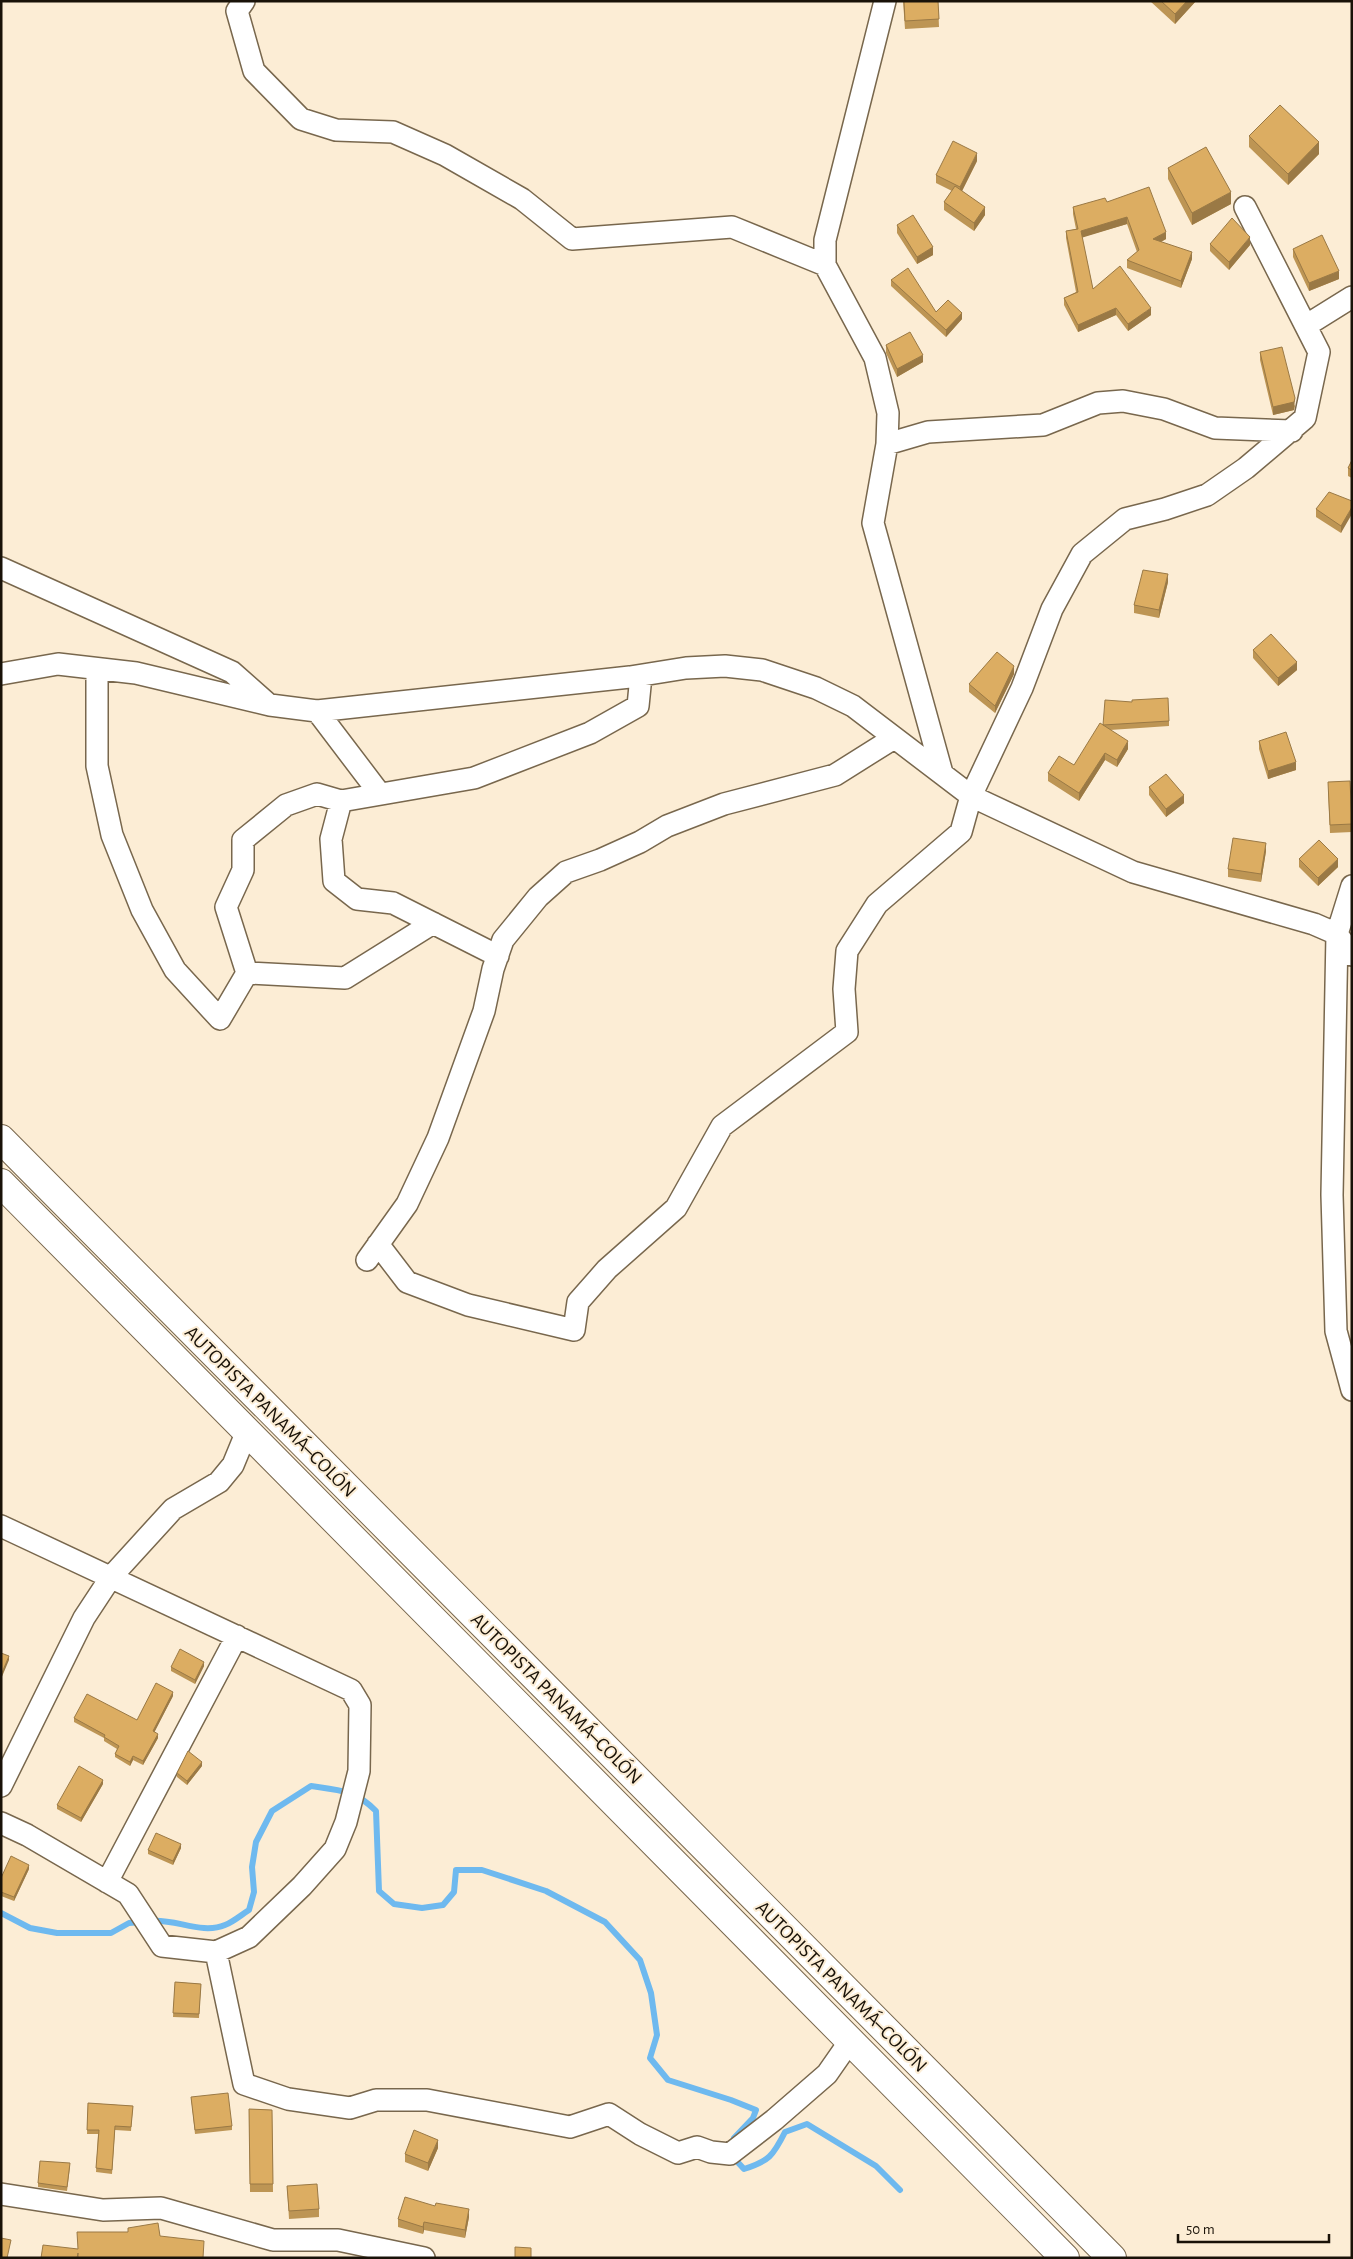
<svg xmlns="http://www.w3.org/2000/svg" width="1353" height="2259" font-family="'Alegreya Sans',sans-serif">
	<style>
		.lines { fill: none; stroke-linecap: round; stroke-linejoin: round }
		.stream { stroke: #6eb9ef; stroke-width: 6 }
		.minor-casing { stroke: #78674d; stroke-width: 24 }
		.highway-casing { stroke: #78674d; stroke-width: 30 }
		.minor { stroke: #fff; stroke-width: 21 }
		.highway { stroke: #fff; stroke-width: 28 }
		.wall { fill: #bd9554 }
		.shaded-wall { fill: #9a7945 }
		.building { fill: #dcad62; stroke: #9a7945 }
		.labels { text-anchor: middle; stroke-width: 4; stroke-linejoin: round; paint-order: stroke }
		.street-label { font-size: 20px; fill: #191208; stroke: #fcedd5 }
	</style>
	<rect width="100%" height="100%" fill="#fcedd5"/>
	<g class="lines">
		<!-- stream -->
		<path class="stream" d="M1,1913L30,1928L57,1933H111L129,1923L141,1922
			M150,1921C175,1918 201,1935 225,1925C233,1922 241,1915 249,1910L254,1892L252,1867L256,1842L272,1811L311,1786C339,1790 355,1790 376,1811L379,1891L394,1904L422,1908L443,1905L454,1892L456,1870H482L546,1891L605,1922L640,1960L651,1993L657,2035L650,2058L668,2080L731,2100L756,2110L753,2118L734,2138L733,2142
			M732,2156L744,2169C769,2161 773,2156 785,2132L807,2124L876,2166L900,2190"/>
		<defs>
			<path id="minor" d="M244,1L237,11L254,71L301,119L336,130L393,132L445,155L522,199L572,239L732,227L825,265
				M885,1L825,240V265L875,358L888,413L887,444L873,523L942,773
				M1307,325L1352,297
				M887,444L928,432L1043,425L1098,403L1123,401L1164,409L1215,428L1292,431
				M1,568L232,672L267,703
				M97,669V766L112,835L142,910L175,970L220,1019L247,973L226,907L243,870V840L286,805L317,794L341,801
				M1,674L58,664L136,673L270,705L317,711L630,677L686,668L725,666L762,670L816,688L853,706L971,796L1133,872L1314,924L1337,934L1352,955
				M317,711L380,794
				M1352,886L1337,934L1332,1195L1336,1331L1352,1390
				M498,956L393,903L357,899L334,881L331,839L341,801L474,778L590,733L638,706L641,676
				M247,973L345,978L433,923
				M378,1244L407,1282L468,1305L574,1330L578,1302L607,1269L676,1208L722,1126L847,1032L844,989L847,951L877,904L961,832L971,796L1022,688L1052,609L1082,554L1125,519L1165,509L1207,495L1246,468L1305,418L1319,352L1245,207
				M367,1260L407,1204L438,1138L484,1011L493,969L503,940L538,897L566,872L600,860L640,842L667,826L724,804L835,775L894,738
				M1,1526L351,1690L360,1705L359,1771L346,1822L335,1849L302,1886L249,1937L216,1952
				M1,1786L84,1618L111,1577L173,1509L219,1482L233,1465L247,1431
				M1,1823L27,1835L128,1894L162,1946L216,1952L244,2084L288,2099L350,2108L376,2100H427L570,2127L609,2114L640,2134L678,2153L697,2147L711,2152L730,2154L774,2120L827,2074L850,2041
				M107,1882L237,1636
				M1,2194L103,2210L161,2208L273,2240H338L424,2258"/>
			<path id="highway" d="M1,1139L1112,2258
				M1,1183L1065,2258"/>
		</defs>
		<!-- minor casing -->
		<use href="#minor" class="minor-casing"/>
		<!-- highway casing -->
		<use href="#highway" class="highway-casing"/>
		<!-- minor -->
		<use href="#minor" class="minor"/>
		<!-- highway -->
		<use href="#highway" class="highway"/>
	</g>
	<!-- wall -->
	<path class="wall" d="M903,1H938L939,27L905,29Z
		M1150,1H1196L1175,24Z
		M1249,136L1319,154L1288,185L1249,147Z
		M977,161L962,191L985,215L974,231L944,210V202L952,191L936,183V175Z
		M1168,168L1231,204L1192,225L1168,179Z
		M1107,202L1166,239L1161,242L1192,259L1181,288L1127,268V260L1137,252L1127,224L1082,237L1093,289L1151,315L1128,331L1116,315L1078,332L1064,305V298L1076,292L1066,238V231L1076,229L1073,214V207Z
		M897,225L933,255L917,264L897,233Z
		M1210,244L1250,245L1229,270L1210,251Z
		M1293,249L1339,279L1309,291L1293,257Z
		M891,280L936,312L962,319L946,337L891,286Z
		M886,345L923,362L897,377L886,353Z
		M1260,352L1295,406L1294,410L1273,415L1260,360Z
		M1352,460V478L1348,476V468Z
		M1352,501L1341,533L1316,517V509Z
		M1168,582L1159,618L1134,613V605Z
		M1253,650L1297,670L1278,686L1253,658Z
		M1014,674L995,713L969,692V684Z
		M1132,702L1169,721V726L1110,730L1128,749L1117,767L1105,760L1079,801L1048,781V773L1074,765L1103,725Z
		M1259,741L1296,770L1268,779L1259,749Z
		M1149,787L1184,803L1166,817L1149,795Z
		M1328,790L1352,824V832L1330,833Z
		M1266,851L1261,882L1228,877V869Z
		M1299,859L1338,867L1318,886L1299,867Z
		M204,1666L195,1684L171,1671V1667Z
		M173,1696L154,1732L158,1738L143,1765L133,1760L130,1766L115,1757V1754L117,1749L104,1741V1738L74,1722V1718L137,1720Z
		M202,1766L187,1785L177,1777V1773Z
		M103,1784L81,1822L57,1809V1805Z
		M181,1848L173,1865L148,1854V1850Z
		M29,1869L14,1901L1,1896V1878Z
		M175,1982L201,1984L199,2018L173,2017Z
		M191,2097L232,2126V2130L195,2134Z
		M88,2103L133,2106L131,2131L115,2130L112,2174L96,2172L98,2134H87Z
		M249,2109L272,2110L273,2192H250Z
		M438,2148L428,2171L405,2162V2154Z
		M70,2167L67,2191L38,2187V2183Z
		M287,2186L319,2209V2217L289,2219Z
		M469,2217L465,2238L424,2230L423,2234L398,2227V2219Z"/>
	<!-- shaded-wall -->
	<path class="shaded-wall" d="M1187,1H1196L1175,24V14Z
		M1319,142V154L1288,185V174Z
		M977,153V161L960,195V187Z
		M1231,192V204L1192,225V213Z
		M985,207V215L974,231V223Z
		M1127,217V224L1081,238V231Z
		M1166,232V239L1153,246V239Z
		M1250,237V245L1229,270V262Z
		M933,247V255L917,264V257Z
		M1192,252V259L1181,288V281Z
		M1339,271V279L1309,291V283Z
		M1116,308V315L1078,332V325Z
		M1151,308V315L1128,331V324Z
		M962,313V319L946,337V330Z
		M923,355V362L897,377V369Z
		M1295,398L1294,410L1273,415V407Z
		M1352,507V514L1341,533V526Z
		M1168,574V582L1159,618V610Z
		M1297,662V670L1278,686V678Z
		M1014,666V674L995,713V706Z
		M1128,741V749L1117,767V760Z
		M1105,753V760L1079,801V793Z
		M1296,762V770L1268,779V771Z
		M1184,795V803L1166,817V809Z
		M1266,843V851L1261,882V874Z
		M1338,859V867L1318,886V878Z
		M9,1656V1660L1,1679V1675Z
		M204,1662V1666L195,1684V1680Z
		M173,1692V1696L153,1735V1731Z
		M158,1734V1738L143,1765V1761Z
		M133,1756V1760L130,1766V1762Z
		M202,1762V1766L187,1785V1781Z
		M103,1780V1784L81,1822V1818Z
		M181,1844V1848L173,1865V1861Z
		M29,1865V1869L14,1901V1897Z
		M438,2140V2148L428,2171V2163Z
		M469,2209V2217L465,2238V2230Z
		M424,2222V2230L423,2234V2227Z"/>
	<!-- building -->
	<path class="building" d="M904,1H938L939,19L905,21Z
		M1161,1H1187L1175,14Z
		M1280,105L1319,142L1288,174L1249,136Z
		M953,141L977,153L960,187L936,175Z
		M1206,147L1231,192L1192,213L1168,168Z
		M955,186L985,207L974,223L944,202Z
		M1149,187L1166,232L1153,239L1192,252L1181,281L1127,260L1139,250L1127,217L1081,231L1093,289L1120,266L1151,308L1128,324L1116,308L1078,325L1064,298L1078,292L1066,231L1078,229L1073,207L1105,198L1107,202Z
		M913,215L933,247L917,257L897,225Z
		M1232,218L1250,237L1229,262L1210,244Z
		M1322,235L1339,271L1309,283L1293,249Z
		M908,268L936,312L948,300L962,313L946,330L891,280Z
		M910,332L923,355L897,369L886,345Z
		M1282,347L1295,398L1294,402L1273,407L1260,352Z
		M1352,460V470L1348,468Z
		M1329,492L1352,501V507L1341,526L1316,509Z
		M1143,570L1168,574L1159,610L1134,605Z
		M1271,634L1297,662L1278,678L1253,650Z
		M997,652L1014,666L995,706L969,684Z
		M1168,698L1169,721L1103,725L1105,700L1132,702V700Z
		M1100,723L1128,741L1117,760L1105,753L1079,793L1048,773L1059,756L1074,765Z
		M1286,732L1296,762L1268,771L1259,741Z
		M1166,774L1184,795L1166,809L1149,787Z
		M1350,781L1352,824L1330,825L1328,782Z
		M1233,838L1266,843L1261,874L1228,869Z
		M1319,840L1338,859L1318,878L1299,859Z
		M180,1649L204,1662L195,1680L171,1667Z
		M1,1653L9,1656L1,1675Z
		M156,1683L173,1692L153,1731L158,1734L143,1761L133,1756L130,1762L115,1754L119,1746L104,1737L105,1735L74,1718L87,1694L137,1720Z
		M188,1751L202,1762L187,1781L177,1773Z
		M79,1766L103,1780L81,1818L57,1805Z
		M156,1833L181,1844L173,1861L148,1850Z
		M11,1856L29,1865L14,1897L1,1892V1878Z
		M175,1982L201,1984L199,2014L173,2013Z
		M228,2093L232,2126L195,2130L191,2097Z
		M88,2103L133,2106L131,2127L115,2126L112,2170L96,2168L99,2130H87Z
		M249,2109L272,2110L273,2184H250Z
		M414,2130L438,2140L428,2163L405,2154Z
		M40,2161L70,2163L67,2187L38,2183Z
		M317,2184L319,2209L289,2211L287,2186Z
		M405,2197L435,2206L436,2203L469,2209L465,2230L424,2222L423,2227L398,2219Z
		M158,2223L160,2236L204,2241L203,2258H78V2253L77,2258H41L43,2245L78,2249L77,2232H128V2228Z
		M1,2238L11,2240L7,2258H1Z
		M515,2247L531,2248V2258H515Z"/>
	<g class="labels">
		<!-- street labels -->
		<g class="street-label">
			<text transform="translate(271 1411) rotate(45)" y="7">AUTOPISTA PANAMÁ–COLÓN</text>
			<text transform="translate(557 1698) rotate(45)" y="7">AUTOPISTA PANAMÁ–COLÓN</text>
			<text transform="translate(842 1986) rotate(45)" y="7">AUTOPISTA PANAMÁ–COLÓN</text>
		</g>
	</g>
	<!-- border -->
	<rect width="1353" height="2259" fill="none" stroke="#191208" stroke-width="5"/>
	<!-- scale -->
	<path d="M1178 2234v8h151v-8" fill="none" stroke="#191208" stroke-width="2.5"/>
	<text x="1186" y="2234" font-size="15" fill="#191208" stroke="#fcedd5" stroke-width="4" paint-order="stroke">50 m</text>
</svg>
